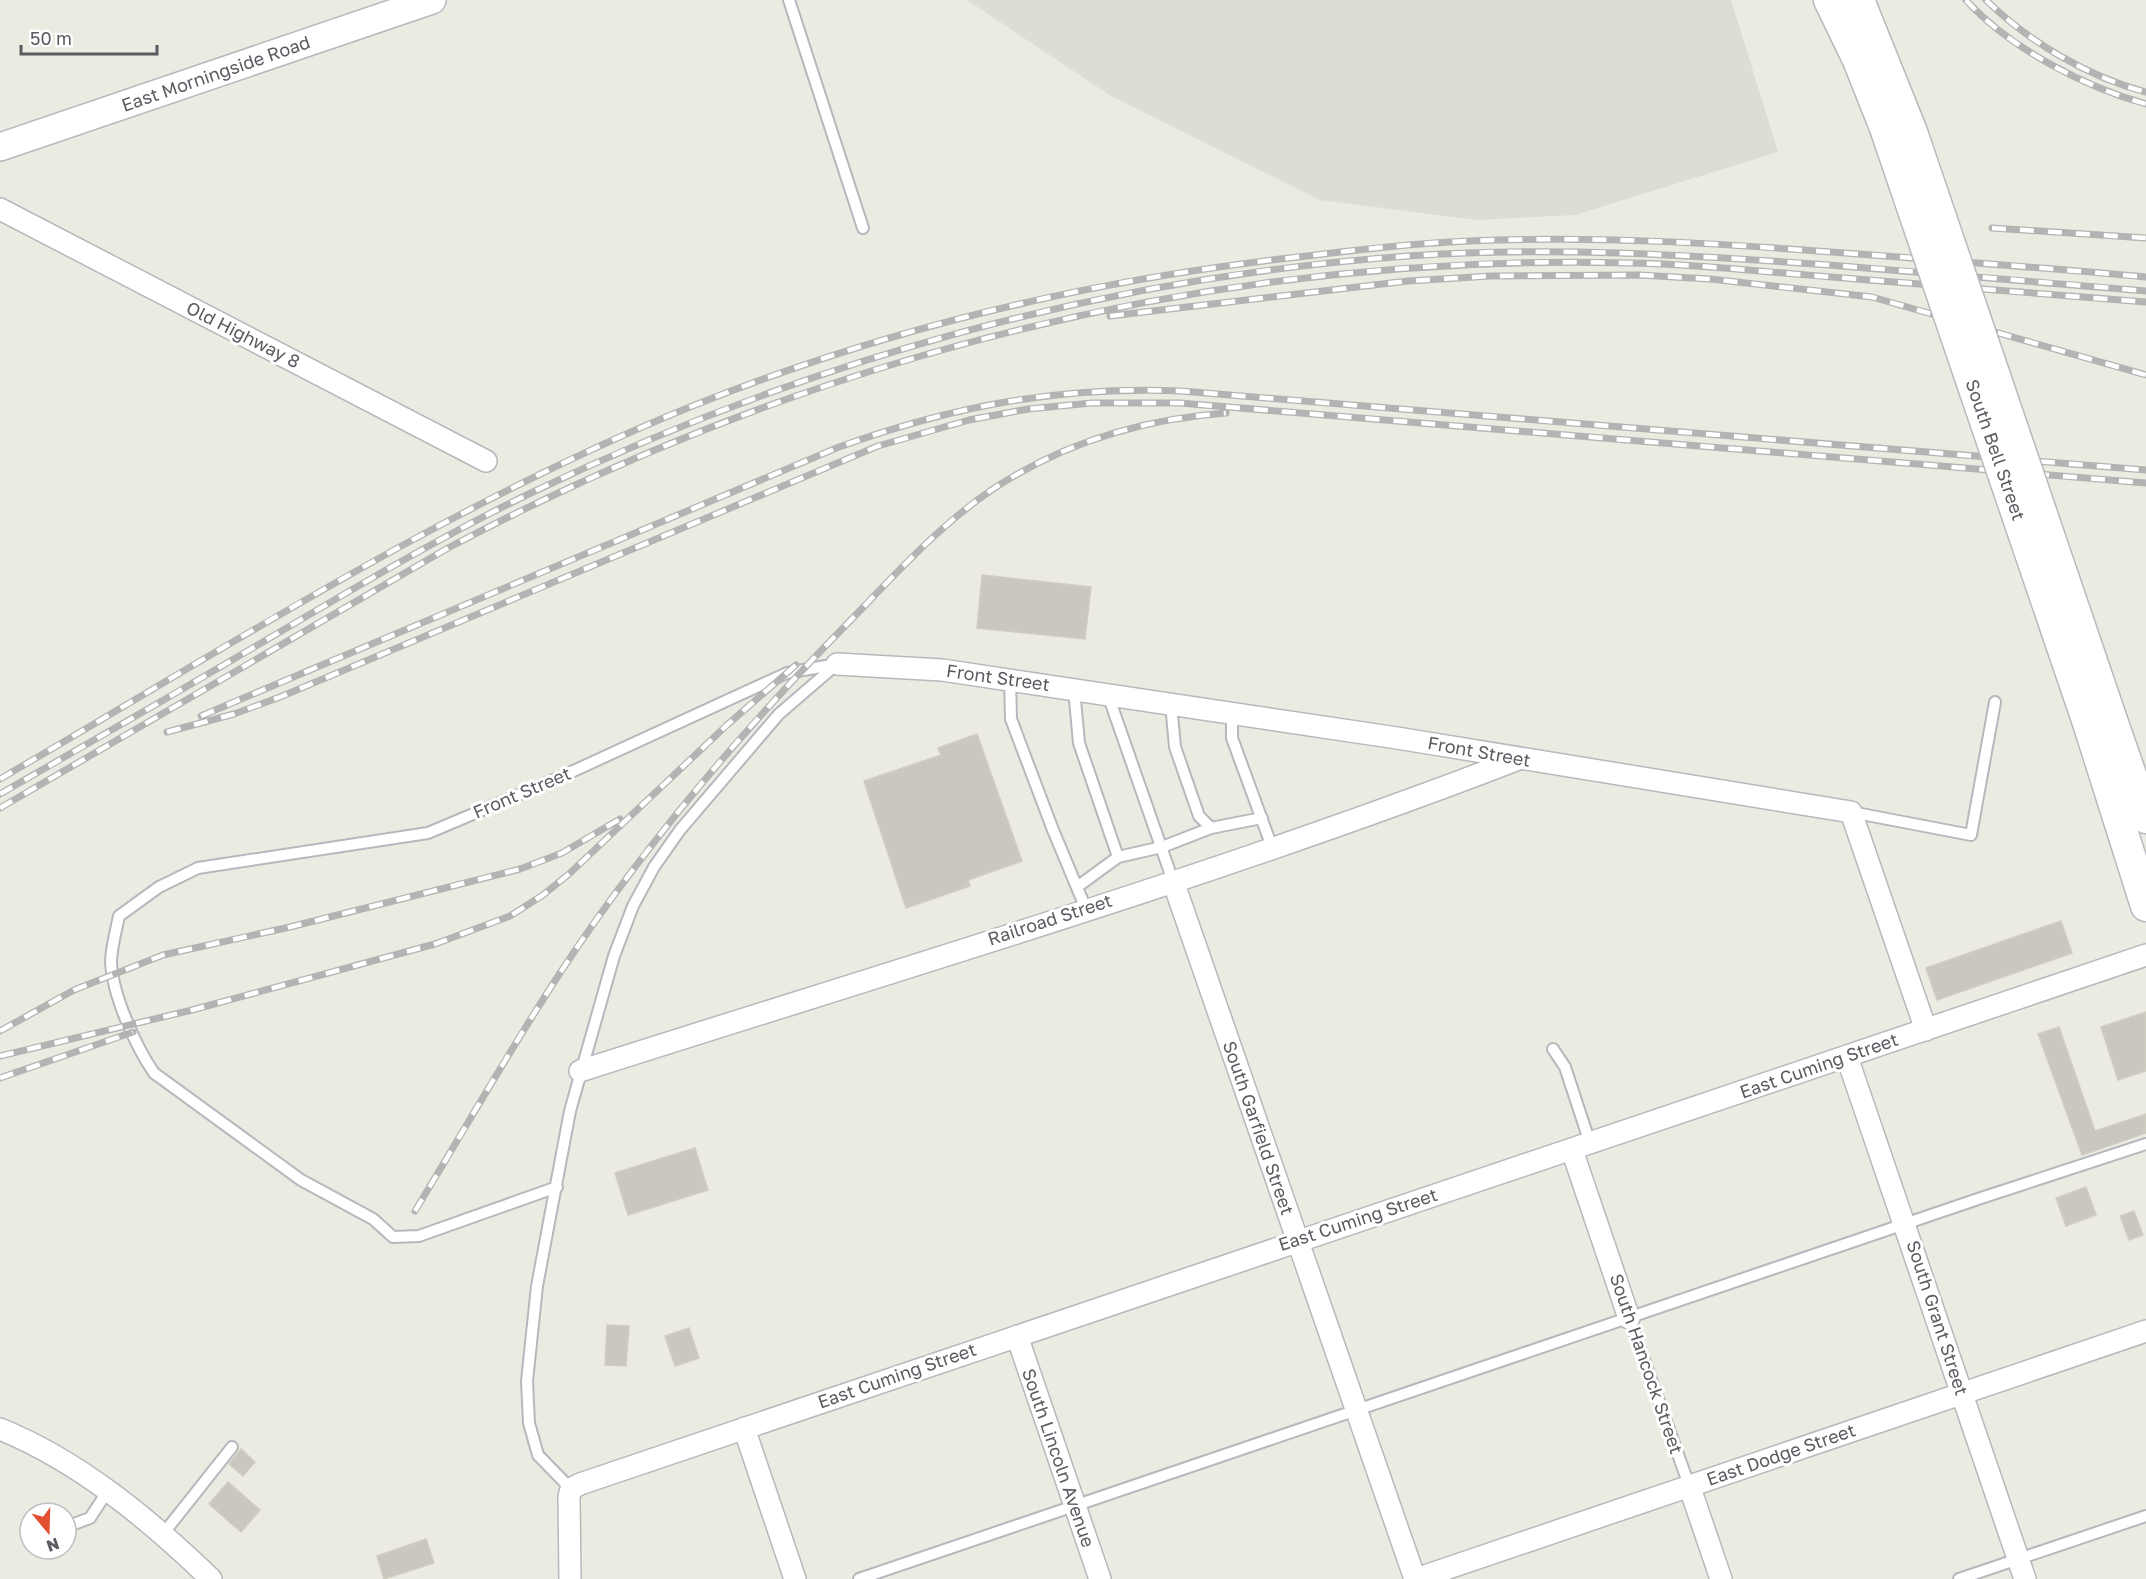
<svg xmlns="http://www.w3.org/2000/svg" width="2146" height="1579" font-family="'Golos Text',sans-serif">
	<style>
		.industrial { fill: #dddcd5 }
		.building { fill: #c9c7c0; stroke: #d0cdc0; stroke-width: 1.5 }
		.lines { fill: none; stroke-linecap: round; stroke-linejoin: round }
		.service-casing { stroke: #b6b8bd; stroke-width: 14 }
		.minor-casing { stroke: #b6b8bd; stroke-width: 24 }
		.tertiary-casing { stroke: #b6b8bd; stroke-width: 30 }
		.secondary-casing { stroke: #b7b9bf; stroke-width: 33 }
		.service { stroke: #fff; stroke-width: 10 }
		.minor { stroke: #fff; stroke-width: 21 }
		.tertiary { stroke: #fff; stroke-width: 27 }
		.secondary { stroke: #fff; stroke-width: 30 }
		.rail-casing { stroke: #b2b3b3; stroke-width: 7 }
		.rail { stroke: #fff; stroke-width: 4.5; stroke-dasharray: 14; stroke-linecap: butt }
		.secondary-bridge-casing { stroke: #b7b9bf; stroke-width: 33; stroke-linecap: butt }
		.secondary-bridge { stroke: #fff; stroke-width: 30 }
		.labels { text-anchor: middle; stroke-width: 6; stroke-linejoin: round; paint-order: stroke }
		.street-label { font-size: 18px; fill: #595c61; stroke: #fff }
	</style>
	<rect width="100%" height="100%" fill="#ecebe1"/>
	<!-- industrial -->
	<path class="industrial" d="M967,0H1731L1778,152L1575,215L1477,220L1320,200L1111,96Z"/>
	<!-- building -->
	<path class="building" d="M982,575L1091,587L1085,639L977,628Z
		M977,734L1022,861L968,880L970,886L906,908L864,781L941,755L938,748Z
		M2061,921L2072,953L1937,1000L1926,968Z
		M2146,1012V1071L2118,1080L2101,1027Z
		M2059,1027L2095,1131L2146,1114V1133L2082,1155L2038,1034Z
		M695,1148L708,1190L628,1215L615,1173Z
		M2086,1187L2096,1215L2066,1226L2056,1198Z
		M2134,1211L2143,1235L2129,1240L2120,1216Z
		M607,1325L629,1326L626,1366L605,1365Z
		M689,1328L699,1358L675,1366L665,1336Z
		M241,1449L255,1462L243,1476L229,1464Z
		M228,1482L260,1510L241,1532L209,1504Z
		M426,1539L434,1563L384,1579L377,1556Z"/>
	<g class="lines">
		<defs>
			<path id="service" d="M789,0L863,228
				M1010,680L1011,719L1053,830L1086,909
				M1074,689L1079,743L1118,857L1162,847L1211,828
				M1108,695L1173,881
				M1171,704L1175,747L1199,816L1211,828L1262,818
				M1232,713V738L1272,847
				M1851,812L1971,835L1995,702
				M1077,887L1118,857
				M1553,1049L1565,1067L1590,1143
				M557,1187L419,1236L393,1237L373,1219L301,1180L154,1073C135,1045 113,996 111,963C111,948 116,931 119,916L159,887L198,868L428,833L556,779L787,673L837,664
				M1629,1318L1689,1485
				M571,1489L538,1455L529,1423L527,1381L537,1286L570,1111L614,956L633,906L654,867L680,830L779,714L837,664
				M66,1527L90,1518L107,1492
				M163,1534L232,1447
				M859,1579L1981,1198L2146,1144
				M1959,1579L2146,1516"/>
			<path id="minor" d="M0,209L486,461
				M837,664L942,670L1397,738L1851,812L1926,1030
				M1173,881L1415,1579
				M1847,1057L2025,1579
				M580,1071C892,971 1210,878 1516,760
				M1572,1150L1629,1318
				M1017,1336L1100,1579
				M744,1428L795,1579
				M0,1429C79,1461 150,1520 211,1579
				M1689,1485L1721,1579
				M570,1579L569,1497L571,1489L580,1484L2146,955
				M1416,1579L2146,1331"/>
			<path id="tertiary" d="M0,147L432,0"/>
			<path id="secondary" d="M1829,0L1858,60L1885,128
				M1859,0L1912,132
				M2088,723L2146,906
				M2113,723L2146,818"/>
		</defs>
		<!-- service casing -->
		<use href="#service" class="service-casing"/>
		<!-- minor casing -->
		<use href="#minor" class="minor-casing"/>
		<!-- tertiary casing -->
		<use href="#tertiary" class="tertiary-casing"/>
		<!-- secondary casing -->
		<use href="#secondary" class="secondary-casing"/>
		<!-- service -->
		<use href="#service" class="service"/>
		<!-- minor -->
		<use href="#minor" class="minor"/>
		<!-- tertiary -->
		<use href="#tertiary" class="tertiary"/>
		<!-- secondary -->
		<use href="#secondary" class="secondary"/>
		<defs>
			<path id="rail" d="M1966,0C2009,48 2085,87 2146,104
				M1986,0C2029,42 2088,77 2146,92
				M1992,228L2146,238
				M1110,316L1408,281L1491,276L1639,275L1710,279L1872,297L2146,375
				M201,716L839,447C953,406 1059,386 1181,391L2146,470
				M167,732L234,714L280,697L878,446L969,420L1028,409L1092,403H1180L2146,483
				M0,779C226,648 448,505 690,407C889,327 1094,279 1307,256C1371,248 1434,241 1499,240C1605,237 1711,243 1817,251C1927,259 2036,267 2146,277
				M0,794C86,745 171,696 256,646C348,592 439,537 535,491C807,361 1106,277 1408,256C1548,246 1689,255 1829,265C1934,273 2040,282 2146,291
				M0,808L448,548C811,356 1218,252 1630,263C1697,264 1764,272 1831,277C1936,285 2041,294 2146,302
				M0,1031L74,990L163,955L290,927L520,869L562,853L620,819
				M0,1056L192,1010L435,944L510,916L543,895L569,874L727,725L796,665
				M0,1078L133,1032
				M415,1211C463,1132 509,1051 560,973C642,848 740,733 845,626C891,579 938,526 993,489C1063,443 1143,419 1226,413"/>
		</defs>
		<!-- rail casing -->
		<use href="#rail" class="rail-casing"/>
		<!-- rail -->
		<use href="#rail" class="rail"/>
		<defs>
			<path id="secondary-bridge" d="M1885,128L2088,723
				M1912,132L2113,723"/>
		</defs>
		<!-- secondary-bridge casing -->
		<use href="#secondary-bridge" class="secondary-bridge-casing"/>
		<!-- secondary-bridge -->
		<use href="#secondary-bridge" class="secondary-bridge"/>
	</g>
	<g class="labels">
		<!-- street labels -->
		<g class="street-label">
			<text transform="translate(216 74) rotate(-19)" y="6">East Morningside Road</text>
			<text transform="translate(243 335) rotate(27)" y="6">Old Highway 8</text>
			<text transform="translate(1995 450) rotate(71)" y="6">South Bell Street</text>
			<text transform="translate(998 678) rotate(8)" y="6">Front Street</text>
			<text transform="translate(1479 752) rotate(10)" y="6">Front Street</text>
			<text transform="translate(522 793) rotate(-23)" y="6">Front Street</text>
			<text transform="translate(1050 920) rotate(-18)" y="6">Railroad Street</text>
			<text transform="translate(1819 1066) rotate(-19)" y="6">East Cuming Street</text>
			<text transform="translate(1258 1128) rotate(71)" y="6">South Garfield Street</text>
			<text transform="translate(1358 1220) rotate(-18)" y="6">East Cuming Street</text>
			<text transform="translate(1937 1318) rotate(72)" y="6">South Grant Street</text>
			<text transform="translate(1646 1364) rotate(71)" y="6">South Hancock Street</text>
			<text transform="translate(897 1376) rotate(-19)" y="6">East Cuming Street</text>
			<text transform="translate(1781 1455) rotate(-19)" y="6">East Dodge Street</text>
			<text transform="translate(1058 1458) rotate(71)" y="6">South Lincoln Avenue</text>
		</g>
	</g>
	<!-- north arrow -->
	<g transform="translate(48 1531) rotate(161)"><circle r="28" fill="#ffffff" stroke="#bdbec0" stroke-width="1.5"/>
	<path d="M0-4.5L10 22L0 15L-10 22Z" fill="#e25031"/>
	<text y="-9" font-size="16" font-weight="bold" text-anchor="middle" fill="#595c61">N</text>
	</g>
	<!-- scale -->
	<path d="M21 45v9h136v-9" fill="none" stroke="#595c61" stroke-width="3"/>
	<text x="30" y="45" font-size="18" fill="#595c61" stroke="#ffffff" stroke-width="4.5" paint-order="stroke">50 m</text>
</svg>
